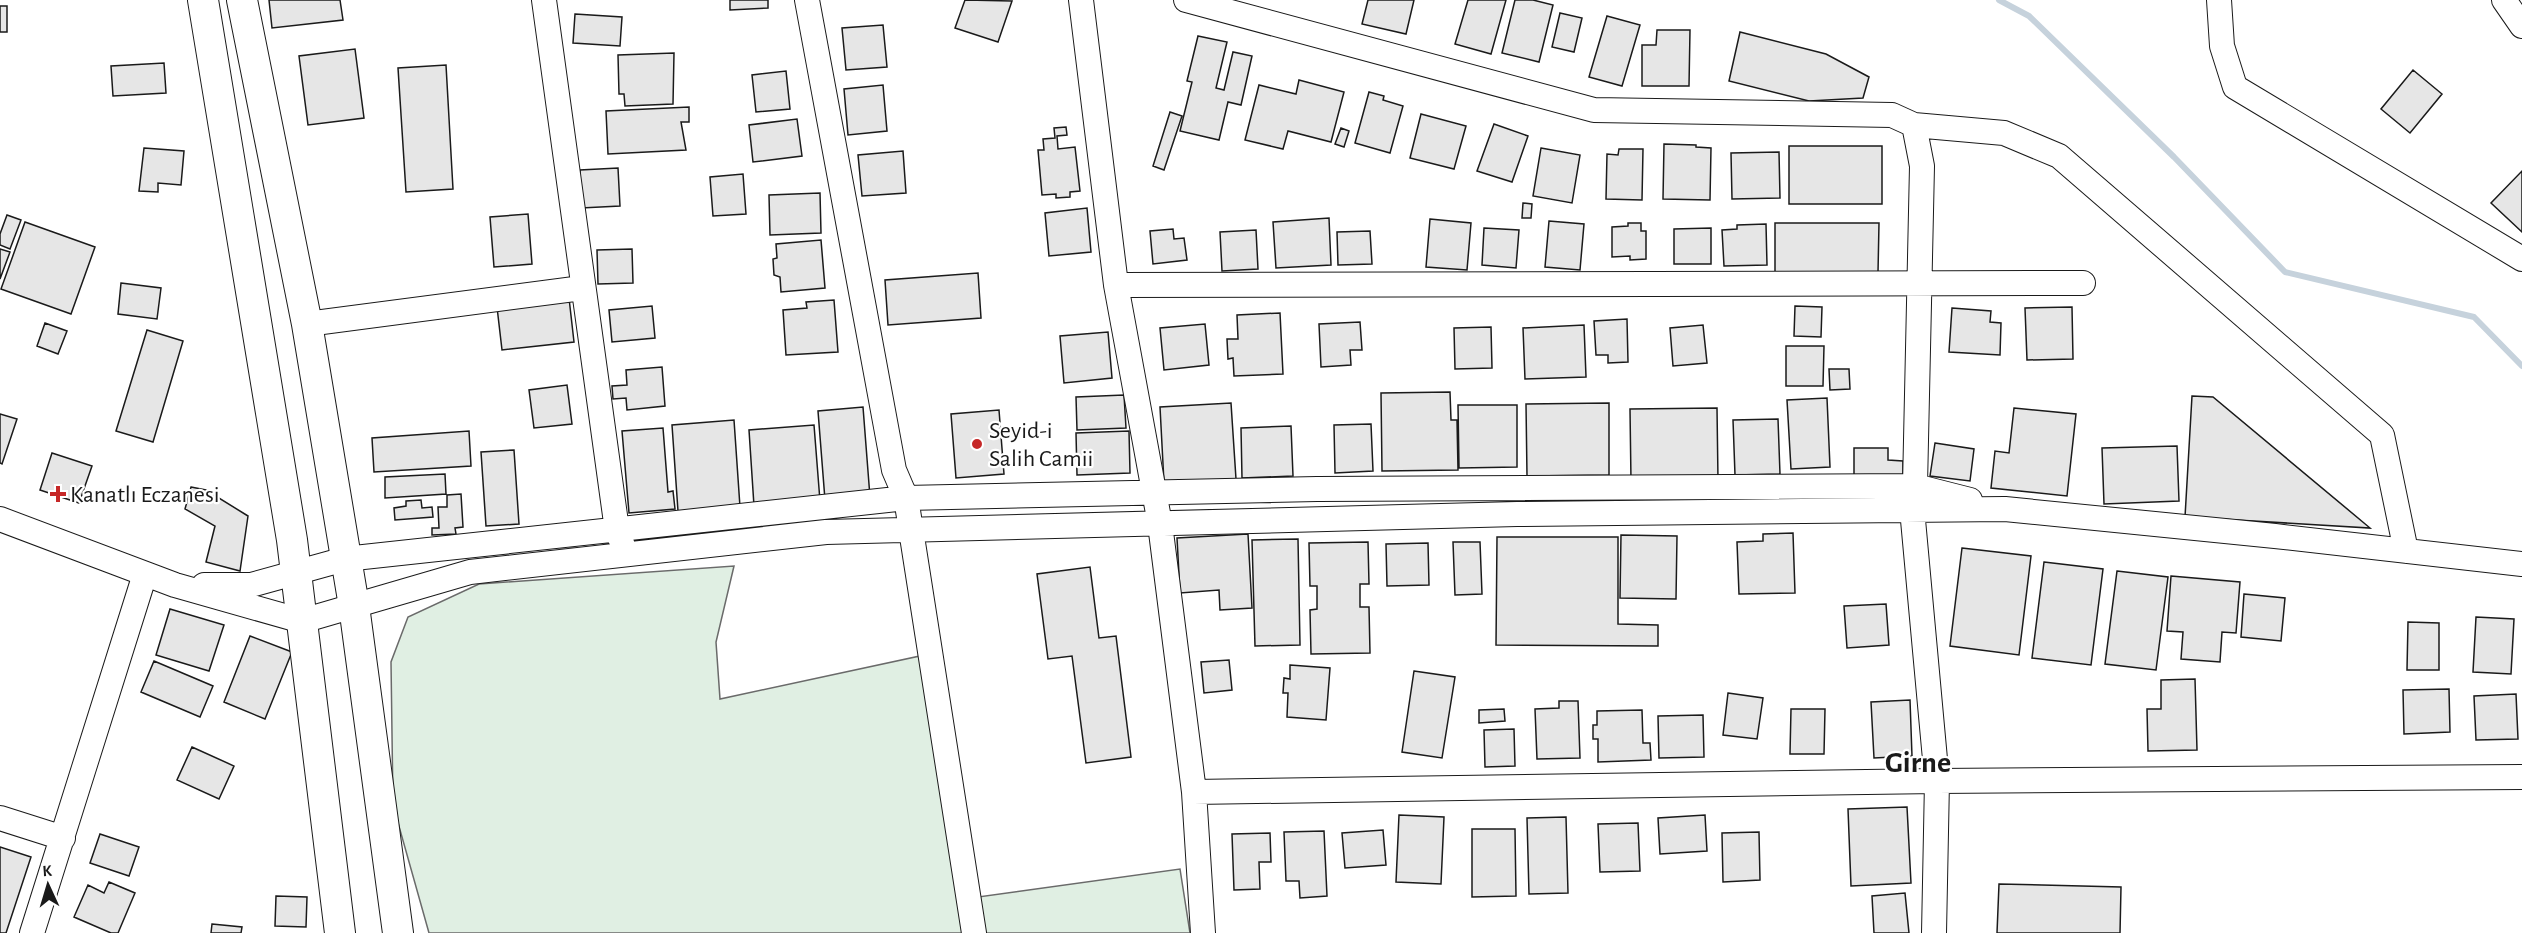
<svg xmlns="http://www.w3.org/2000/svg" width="2522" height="933" font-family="'Alegreya Sans',sans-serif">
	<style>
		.green { fill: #e0efe3; stroke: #6a6a6a; stroke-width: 1.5 }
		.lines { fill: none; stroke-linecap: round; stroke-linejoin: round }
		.stream { stroke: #c6d2dc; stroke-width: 6 }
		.building { fill: #e6e6e6; stroke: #1a1a1a; stroke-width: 1.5 }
		.minor-casing { stroke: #1a1a1a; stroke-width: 26 }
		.major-casing { stroke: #1a1a1a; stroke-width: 32 }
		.minor { stroke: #fff; stroke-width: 24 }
		.major { stroke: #fff; stroke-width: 30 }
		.poi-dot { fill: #c62828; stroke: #fff; stroke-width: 2 }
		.labels { text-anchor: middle; stroke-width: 4.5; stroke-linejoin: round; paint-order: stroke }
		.poi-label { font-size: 24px; fill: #1a1a1a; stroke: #fff; text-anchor: start }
		.district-label { font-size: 30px; font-weight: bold; fill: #1a1a1a; stroke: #fff }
	</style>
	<rect width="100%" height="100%" fill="#fff"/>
	<!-- green -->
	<path class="green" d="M734,566L716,642L720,699L920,656L964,899L1180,869L1190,933H429L393,805L391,662L408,617L479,584Z"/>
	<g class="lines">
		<!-- stream -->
		<path class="stream" d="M1999,0L2029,16L2174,157L2285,272L2474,317L2522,366"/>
	</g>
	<!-- building -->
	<path class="building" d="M269,0H340L343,20L272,28Z
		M730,0H768V8L730,10Z
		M965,0L1012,1L998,42L955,28Z
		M1368,0H1414L1406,34L1362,24Z
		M1468,0H1506L1491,54L1455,44Z
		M1515,0H1533L1553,5L1539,62L1502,53Z
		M0,6H7V32H0Z
		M1560,13L1582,18L1574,52L1552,47Z
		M575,14L622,17L620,46L573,43Z
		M1607,16L1640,25L1622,86L1589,77Z
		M883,25L887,67L846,70L842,28Z
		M1657,30H1690L1689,86H1642V45H1656Z
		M1740,32L1826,54L1869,77L1863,98L1809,101L1729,81Z
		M1198,36L1227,42L1216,88L1224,90L1233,52L1252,56L1241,105L1228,102L1219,140L1180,131L1192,82L1187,81Z
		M355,49L364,118L308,125L299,56Z
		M674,53L673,104L625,106L624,94H619L618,55Z
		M164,63L166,93L113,96L111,66Z
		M446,65L453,189L406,192L398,68Z
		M2413,70L2442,94L2410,133L2381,109Z
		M786,71L790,109L756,112L752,75Z
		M1299,80L1344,92L1331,142L1288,131L1283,149L1245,140L1259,85L1296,94Z
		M883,85L887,131L848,135L844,89Z
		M1369,92L1384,96L1383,100L1403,106L1390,153L1355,143Z
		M689,107V122H681L686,150L608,154L606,111Z
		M1170,112L1182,116L1164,170L1153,166Z
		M1421,114L1466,126L1454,169L1410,158Z
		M797,119L802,156L753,162L749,125Z
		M1494,124L1528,136L1512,182L1477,171Z
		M1066,127L1067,135L1057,136L1058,149L1075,147L1080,191L1070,192V197L1056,198V194L1042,195L1038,150H1044L1043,139L1055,138L1054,128Z
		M1341,128L1349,131L1344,147L1335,144Z
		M1664,144L1696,145V147L1711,148L1710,200L1663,199Z
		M1789,146H1882V204H1789Z
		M144,148L184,151L181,185L158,183V192L139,191Z
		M1541,148L1580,155L1572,203L1533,196Z
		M1619,149H1643L1642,200L1606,199L1607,154L1618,155Z
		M903,151L906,193L862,196L858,155Z
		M1779,152L1780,198L1732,199L1731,153Z
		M618,168L620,206L581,208L580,170Z
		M2522,171V232L2491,203Z
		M743,174L746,214L713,216L710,177Z
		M820,193L821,233L770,235L769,195Z
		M1523,203L1532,204L1531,218H1522Z
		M1087,208L1091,252L1049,256L1045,213Z
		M528,214L532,264L494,267L490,217Z
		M7,215L21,220L10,249L0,245V234Z
		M1329,218L1331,265L1276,268L1273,222Z
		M1430,219L1471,223L1467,270L1426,267Z
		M1549,221L1584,224L1580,270L1545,267Z
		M25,222L95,247L71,314L1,289Z
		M1628,223H1641V231H1646V259L1630,260V256L1612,257V227L1628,226Z
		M1775,223H1879L1878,273H1775Z
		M1766,224L1767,265L1724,266L1722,230L1737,229V225Z
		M1484,228L1519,230L1516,268L1482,265Z
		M1711,228V264H1674V229Z
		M1173,229L1174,239L1184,238L1187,260L1153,264L1150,231Z
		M1256,230L1258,269L1222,271L1220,232Z
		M1370,231L1372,264L1338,265L1337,232Z
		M821,240L825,288L781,292L780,277L774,275L773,259L777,258L776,244Z
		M0,249L10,252L0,279Z
		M632,249L633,283L598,284L597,250Z
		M978,273L981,318L888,325L885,280Z
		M121,283L161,288L157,319L118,314Z
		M569,298L574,342L502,350L497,307Z
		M834,300L838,352L786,355L783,310L807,308L806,302Z
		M652,306L655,338L612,342L609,310Z
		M1795,306L1822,307L1821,337L1794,336Z
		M2072,307L2073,359L2027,360L2025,308Z
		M1952,308L1991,311L1990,322L2001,323L2000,355L1949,352Z
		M1280,313L1283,374L1234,376L1233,358L1228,359L1227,339H1238L1237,315Z
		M1627,319L1628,362L1608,363V355H1596L1594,321Z
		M1360,322L1362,350H1350L1351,365L1321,367L1319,324Z
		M45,323L67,331L58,354L37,346Z
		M1205,324L1209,365L1164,370L1160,328Z
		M1584,325L1586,377L1525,379L1523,328Z
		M1703,325L1707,363L1673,366L1670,328Z
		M1491,327L1492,368L1455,369L1454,328Z
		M147,330L183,341L153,442L116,431Z
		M1108,332L1112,378L1064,383L1060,336Z
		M1786,346H1824L1823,386H1786Z
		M662,367L665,406L627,410L626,398L613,399L612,386L627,385L626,370Z
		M1829,369H1849L1850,389L1830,390Z
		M567,385L572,424L534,428L529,390Z
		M1450,392L1451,420H1457L1458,470L1382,471L1381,393Z
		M1124,395L1126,428L1077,430L1076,397Z
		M2192,396L2213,397L2370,528L2185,517Z
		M1827,398L1830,467L1791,469L1787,400Z
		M1231,403L1236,479L1164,483L1160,407Z
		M1609,403V475L1527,476L1526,404Z
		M1458,405H1517V467L1459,468Z
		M863,407L870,497L825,500L818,411Z
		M1717,408L1718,480L1631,481L1630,409Z
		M2014,408L2076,414L2067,496L1991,488L1995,451L2009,453Z
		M999,410L1004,474L956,478L951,414Z
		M0,414L17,419L2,464L0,463Z
		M1778,419L1780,474L1735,475L1733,420Z
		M734,420L740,507L678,511L672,425Z
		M1371,424L1373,471L1335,473L1334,425Z
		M814,425L820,501L754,506L749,430Z
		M1291,426L1293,476L1242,478L1241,428Z
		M663,428L668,492L673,491L675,509L629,513L622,431Z
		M469,431L471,466L374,472L372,438Z
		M1129,431L1130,473L1077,475L1076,433Z
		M1935,443L1974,449L1970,481L1930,476Z
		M2177,446L2179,501L2104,504L2102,448Z
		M1854,448H1888V460L1903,461V481L1854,480Z
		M514,450L519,524L486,526L481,452Z
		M52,453L92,466L79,503L40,490Z
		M445,474L446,494L385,498V477Z
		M191,487L206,490L248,516L240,571L206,562L215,526L185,509Z
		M461,494L463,527L455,528L456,534L432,535V528H439L438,507H447V495Z
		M421,500L422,508L432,507L433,517L395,520L394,508L406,506V501Z
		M1793,533L1795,593L1739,594L1737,542L1763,541V534Z
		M1248,534L1252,608L1220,610L1219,590L1180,593L1177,538Z
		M1621,535L1677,536L1676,599L1620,598Z
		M1497,537H1618V624L1658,625V646L1496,645Z
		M1298,539L1300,645L1255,646L1252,540Z
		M1368,542L1369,584H1360V607H1369L1370,653L1311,654L1310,610L1317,609V586H1310L1309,543Z
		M1453,542H1480L1482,594L1455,595Z
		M1428,543L1429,585L1387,586L1386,544Z
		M1962,548L2031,556L2019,655L1950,646Z
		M2044,562L2103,569L2091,665L2032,658Z
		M1090,567L1099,638L1116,636L1131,757L1086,763L1072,656L1048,659L1037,574Z
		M2117,571L2168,577L2156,670L2105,664Z
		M2171,576L2240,582L2236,633L2222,632L2220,662L2181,659L2183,632L2167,631Z
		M2244,594L2285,598L2281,641L2241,637Z
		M1886,604L1889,645L1847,648L1844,606Z
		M170,609L224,625L209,671L156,655Z
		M2476,617L2514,619L2511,674L2473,672Z
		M2408,622L2439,623V670H2407Z
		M250,636L292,652L265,719L224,702Z
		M1229,660L1232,690L1204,693L1201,662Z
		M154,661L213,686L200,717L141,692Z
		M1290,665L1330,668L1326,720L1287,717L1288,693H1283L1284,678L1290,679Z
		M1414,671L1455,677L1442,758L1402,752Z
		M2195,679L2197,750L2148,751L2147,709H2161V680Z
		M2449,689L2450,732L2404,734L2403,690Z
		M1728,693L1763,698L1757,739L1723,735Z
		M2516,694L2518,739L2476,740L2474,696Z
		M1910,700L1912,756L1874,758L1871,702Z
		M1559,701H1578L1580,758L1537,759L1535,709L1559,708Z
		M1504,709L1505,721L1479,723V710Z
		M1791,709H1825L1824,754H1790Z
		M1642,710L1643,743H1650L1651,760L1598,762V739H1593V725H1597V711Z
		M1703,715L1704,757L1659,758L1658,716Z
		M1514,729L1515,766L1485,767L1484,730Z
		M192,747L234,766L219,799L177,780Z
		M1907,807L1911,883L1851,886L1848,809Z
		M1399,815L1444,817L1441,884L1396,882Z
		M1705,815L1707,851L1660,854L1658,818Z
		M1566,817L1568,893L1529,894L1527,818Z
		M1638,823L1640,871L1600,872L1598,824Z
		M1472,829H1515L1516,896L1472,897Z
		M1383,830L1386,865L1345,868L1342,833Z
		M1324,831L1327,896L1300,898L1299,881H1286L1284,832Z
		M1759,832L1760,880L1723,882L1722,833Z
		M1270,833L1271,862H1259L1260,889L1234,890L1232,834Z
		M100,834L139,847L129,876L90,863Z
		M0,847L31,857L6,933H0Z
		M109,882L135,893L118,933H111L74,917L88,885L104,893Z
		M1999,884L2121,887L2120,933H1997Z
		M1905,893L1909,933H1874L1872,896Z
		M276,896L307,897L306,927L275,926Z
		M212,924L242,927L241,933H211Z"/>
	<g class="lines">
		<defs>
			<path id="minor" d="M544,0L617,530L622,543
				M807,0L894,470L906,498L974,933
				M1081,0L1116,285L1160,524L1194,792L1203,933
				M1186,0L1594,110L1892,115L1914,125L2004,133L2059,156L2382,435L2406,551
				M2219,0L2222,46L2235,87L2522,259
				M2504,0L2522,26
				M1914,125L1922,166L1915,486L1912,509L1937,781L1934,933
				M1116,285L2083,283
				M307,324L582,288
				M0,519L175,585L302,621L470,572L826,532L1517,514L2005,509L2275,536L2522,564
				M204,585H251L345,559L906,498L1317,489L1915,486L1970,500
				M1194,792L1937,781L2522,777
				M0,818L63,838
				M32,933L145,574"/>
			<path id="major" d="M203,0L292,540L340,933
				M242,0L307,324L354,606L398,933"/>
		</defs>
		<!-- minor casing -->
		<use href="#minor" class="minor-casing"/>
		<!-- major casing -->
		<use href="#major" class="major-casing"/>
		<!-- minor -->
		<use href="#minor" class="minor"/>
		<!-- major -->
		<use href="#major" class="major"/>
	</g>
	<!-- markers -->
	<g class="poi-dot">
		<circle cx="977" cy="444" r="6"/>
		<path d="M55 485h6v6h6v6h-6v6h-6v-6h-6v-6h6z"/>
	</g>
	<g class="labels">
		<!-- poi labels -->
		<g class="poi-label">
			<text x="989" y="438">Seyid-i<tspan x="989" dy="28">Salih Camii</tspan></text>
			<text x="70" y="502">Kanatlı Eczanesi</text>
		</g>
		<!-- district labels -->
		<g class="district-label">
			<text x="1918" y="772">Girne</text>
		</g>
	</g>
	<!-- north arrow -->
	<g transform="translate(48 885) rotate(356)" stroke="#ffffff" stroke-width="4.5" paint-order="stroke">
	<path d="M0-4.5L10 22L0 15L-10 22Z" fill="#1a1a1a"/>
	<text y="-9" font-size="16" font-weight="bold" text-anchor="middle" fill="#1a1a1a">K</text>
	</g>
</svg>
